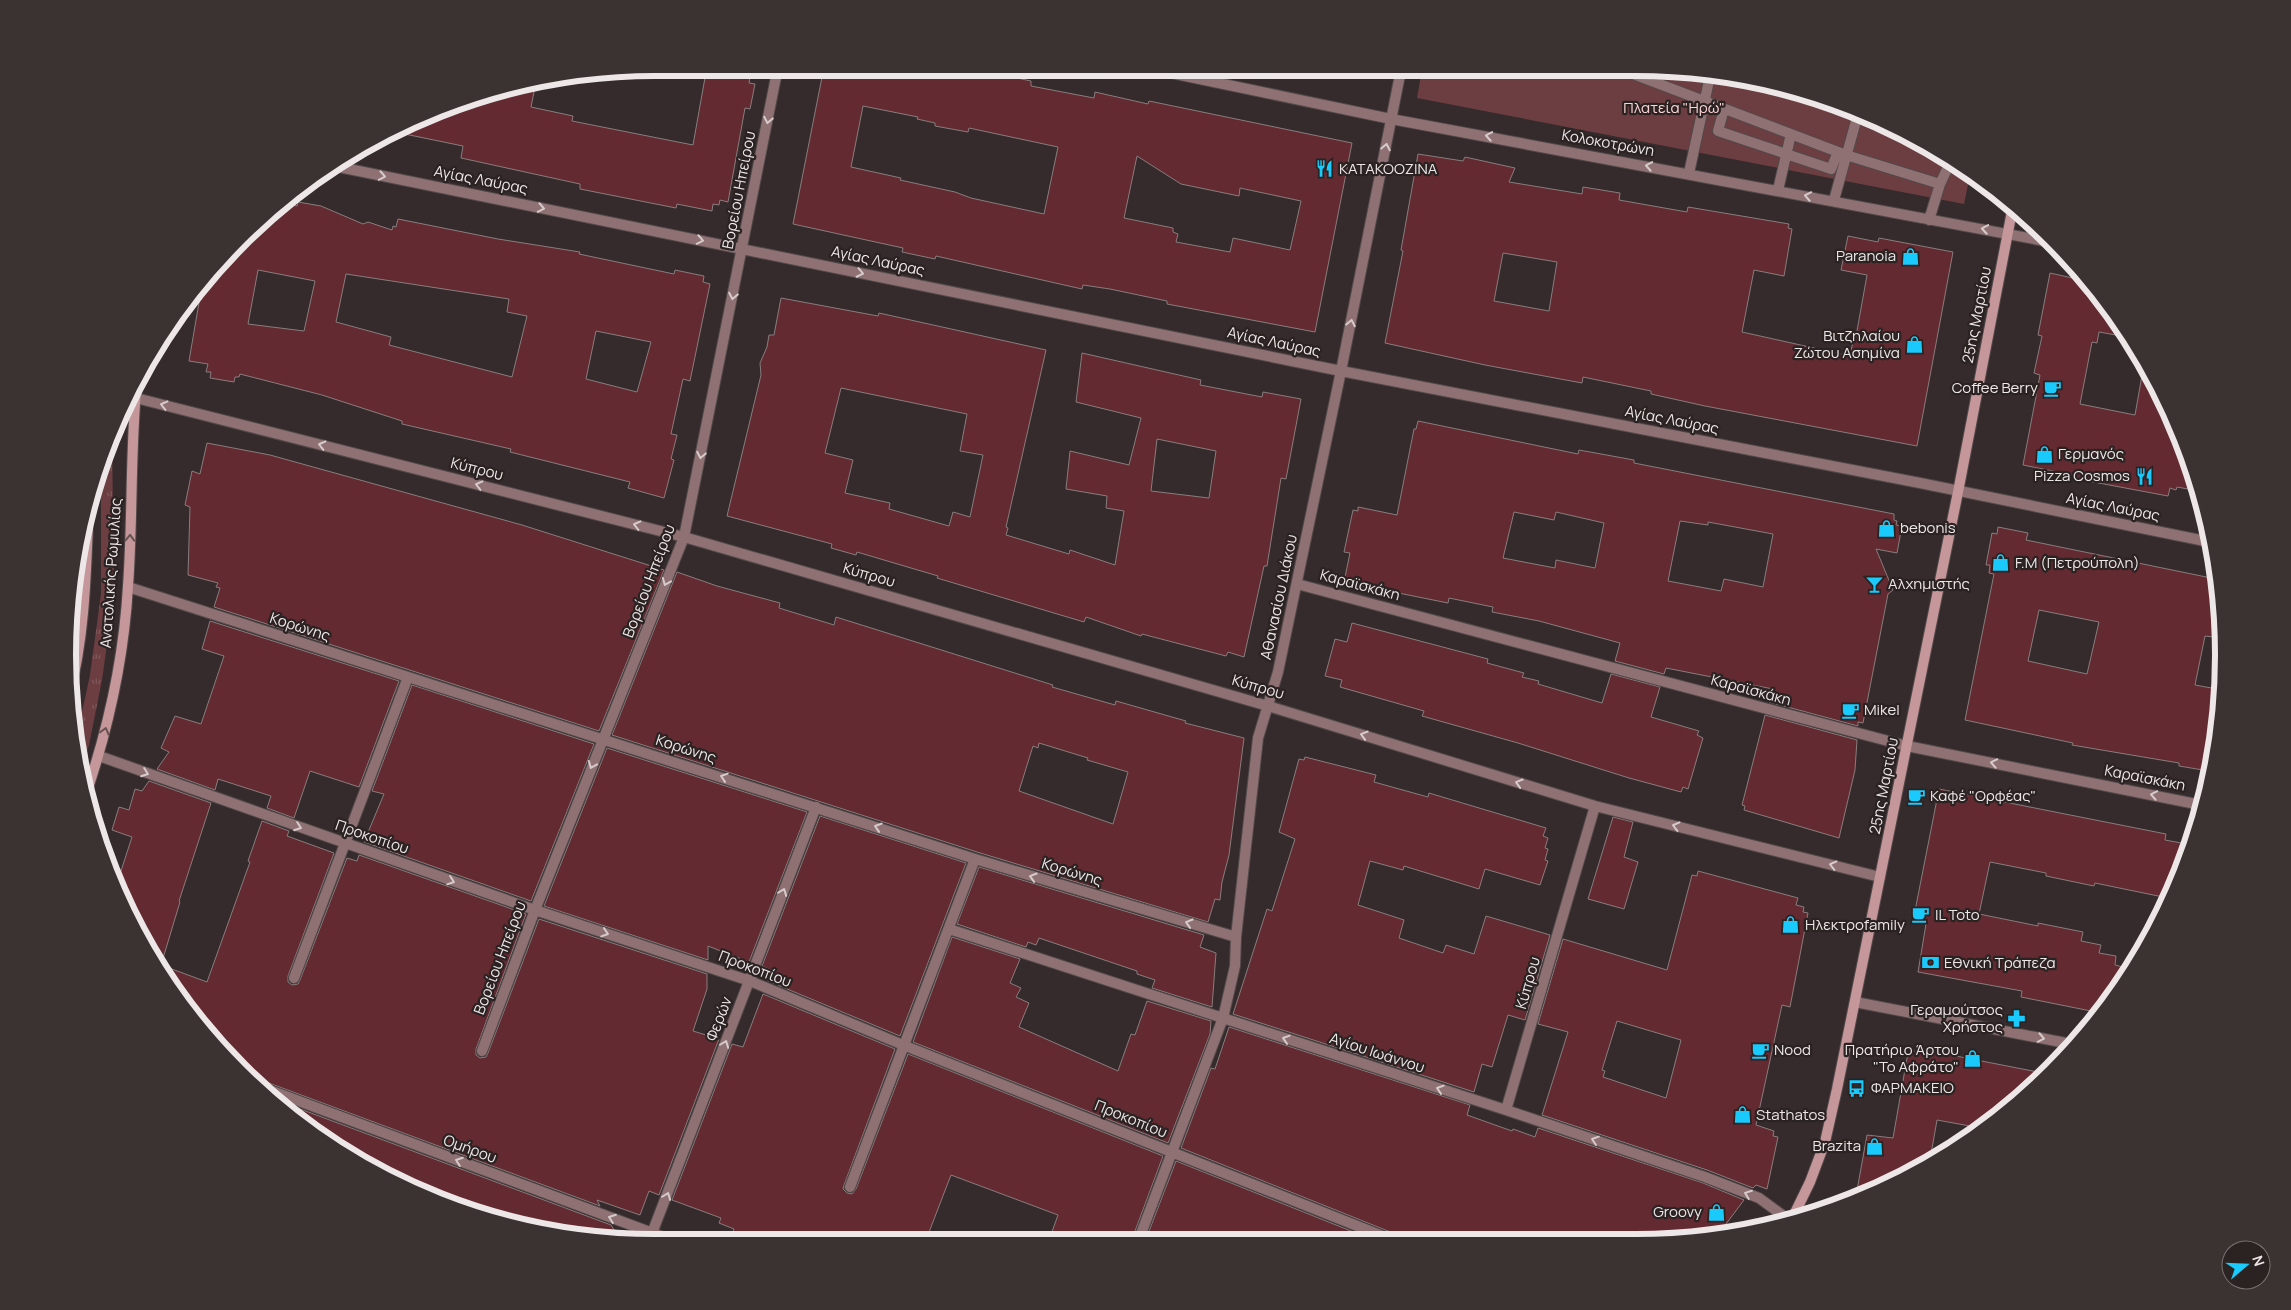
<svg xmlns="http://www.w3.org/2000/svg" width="2291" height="1310" font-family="Manrope,sans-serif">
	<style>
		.grass { fill: url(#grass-tufts) }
		.park { fill: #6c3e42 }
		.building { fill: #642a31; stroke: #887d7d; fill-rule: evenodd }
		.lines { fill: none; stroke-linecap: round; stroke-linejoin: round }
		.street-casing { stroke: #52494a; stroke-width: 12 }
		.secondary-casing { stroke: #52494a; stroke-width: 12 }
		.street { stroke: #8f7173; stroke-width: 10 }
		.secondary { stroke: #c6979a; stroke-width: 10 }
		.oneway { stroke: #d6caca }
		.oneway2 { stroke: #695152 }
		.labels { text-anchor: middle; stroke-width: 4.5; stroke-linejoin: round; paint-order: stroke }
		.park-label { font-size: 15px; fill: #fcd4d5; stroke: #2b2222 }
		.street-label { font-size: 15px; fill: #ede7e7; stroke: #2b2222 }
		.poi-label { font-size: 15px; fill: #ede7e7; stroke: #2b2222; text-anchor: start }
		.rim { fill: none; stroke: #ede7e7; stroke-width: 6 }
	</style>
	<defs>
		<pattern id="grass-tufts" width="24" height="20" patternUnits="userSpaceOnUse" patternTransform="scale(1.25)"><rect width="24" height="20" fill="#6c3e42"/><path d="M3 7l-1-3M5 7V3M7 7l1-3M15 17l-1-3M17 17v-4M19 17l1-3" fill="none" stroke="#815a5d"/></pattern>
	</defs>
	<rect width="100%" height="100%" fill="#352b2c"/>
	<!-- grass -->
	<path class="grass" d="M112,439L114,594L102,680L89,745L80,772L75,744L90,675L101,594V466Z"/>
	<!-- park -->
	<path class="park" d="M1674,69L1825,99L1930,146L1970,175L1964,204L1417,98L1422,70Z"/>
	<!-- building -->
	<path class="building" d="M949,71L979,77L980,75L988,76L989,72L1031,81V86L1094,98L1095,92L1148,104L1149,101L1352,143L1315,332L1167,304V301L1110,289L1083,285L1082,289L936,256L935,259L902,252L903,248L793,224L823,72ZM863,106L918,117L917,119L935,123V126L968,132L969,128L1058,147L1044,214L971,198L955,192L900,180L901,178L851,167ZM1137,156L1181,184L1239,196L1240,188L1301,201L1290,250L1233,238L1230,252L1176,242L1178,234L1173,232V228L1124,218Z
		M706,72H751L749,83L755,84L750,109L745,108L728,202L720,200L719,205L713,204L712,211L677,204L676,208L580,189V184L461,158L463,146L390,131L466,99L536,82L531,107L573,116L572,121L693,145Z
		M1418,154L1463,161L1465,157L1515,168L1509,182L1582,194L1583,187L1620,193L1619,200L1687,212L1688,207L1789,224L1788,228L1792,229L1784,276L1754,270L1742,332L1850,356L1853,341L1855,342L1867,275L1841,270L1848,236L1878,242L1879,238L1953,252L1917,446L1705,406L1651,394V391L1583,377L1582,383L1485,365L1385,343L1403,251L1401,250ZM1503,253L1557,262L1549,311L1494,301Z
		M298,202L321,206L363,224L368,222L392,230L393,226L396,227L398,219L498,239L580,252L579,254L674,274L675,270L704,276L703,282L710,284L690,381L683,379L671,434L677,435L671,459L674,460L664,498L628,488L630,482L510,452L511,449L402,424V421L322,395L240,374L239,377H235L234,382L210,378L211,372H206L208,364L189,361L202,285L239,240L281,203L297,206ZM258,270L315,281L304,331L248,324ZM346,274L509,299L507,312L527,316L512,377L389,345L391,337L336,322ZM596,331L651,342L637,392L586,379Z
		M2050,273L2086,281L2102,298L2127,337L2099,332L2097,343L2092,342L2080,404L2135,415L2144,364L2163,395L2199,491L2177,487L2176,490L2170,488L2168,496L2072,478L2073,475L2023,465L2040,375L2034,373L2042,336L2038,335Z
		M781,298L878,316L879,313L1046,350L1006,527L1008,528L1006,535L1069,554L1070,550L1115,565L1124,511L1106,508L1107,496L1066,489L1070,451L1129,465L1141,418L1076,402L1082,353L1201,380L1200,385L1262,397L1263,392L1301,399L1286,479L1281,478L1267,566H1264L1244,657L1228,652L1226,656L1142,634L1141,636L1086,617L1084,622L937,578L938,576L857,552L856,555L831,548L832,544L727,516L761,375L760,363L767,347L769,335H774ZM841,388L967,414L960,451L983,455L970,517L953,512L949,526L889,509L890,503L845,493L853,460L825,453ZM1157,439L1216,451L1209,498L1151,491Z
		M1418,421L1578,454L1579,450L1634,460V463L1894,514V520L1897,521L1896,525L1902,526L1897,553L1876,549L1893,590L1888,594L1863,723L1858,722V726L1769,702L1773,689L1666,668L1664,674L1615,661L1620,643L1539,621L1492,612L1493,607L1449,598L1448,603L1344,582L1350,553L1344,552L1353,510L1358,511V507L1397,515L1414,429H1416ZM1514,512L1554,520L1556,512L1604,523L1595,568L1556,560L1555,568L1503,558ZM1680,521L1708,525V522L1773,534L1763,587L1724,579L1721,591L1668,581Z
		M207,443L270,455L522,525L664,570L599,731L214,607L220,588L216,587L218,583L188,575L190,507L185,505L192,471L200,474Z
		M1998,527L2028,533L2026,540L2216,579L2222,617V638L2205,636L2195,685L2217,689L2214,705L2219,706L2218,732L2209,771L2179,766V763L2072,745L2073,743L1965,720L1994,574L1989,573L1990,565H1986L1992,533L1997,534ZM2039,610L2099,622L2087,674L2028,661Z
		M677,572L717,586L780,603L779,608L834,625L836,617L1053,685L1052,687L1115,705L1116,701L1186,721L1185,723L1244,738L1229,855L1222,882L1220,900L1215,899L1208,922L977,852L612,735ZM1039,743L1088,758L1087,760L1128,772L1113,824L1019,791L1033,746L1038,748Z
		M210,621L399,681L359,787L310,771L294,818L267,808L271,796L218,779L215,790L157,769L169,752L161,748L175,716L201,724L224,656L202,649Z
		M1352,623L1488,659L1487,663L1524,673L1522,677L1539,681L1538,684L1602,703L1611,674L1660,687L1651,717L1699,731L1697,735L1703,738L1688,789L1683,787L1681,792L1629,778L1518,743L1422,716L1424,711L1340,687L1342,680L1325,676L1335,639L1347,642Z
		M412,685L594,744L531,901L364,842L384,794L372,791Z
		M1765,715L1857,740L1855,770L1839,838L1744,810L1745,806L1742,805Z
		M607,748L807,812L749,962L708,946V960L544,906Z
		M1305,757L1376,775L1374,782L1428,797L1429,793L1546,828L1543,836L1548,838L1545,848L1548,849L1545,860L1548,861L1540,885L1485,869L1479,889L1404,866L1403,870L1370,861L1358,905L1404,920L1399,938L1443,953L1446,945L1474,954L1486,916L1550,935L1525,1020L1508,1015L1492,1067L1482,1064L1474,1092L1233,1014L1267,909L1272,911L1295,839L1279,832L1299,759L1304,760Z
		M149,781L211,803L179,901L180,902L161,965L207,982L250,862L248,861L262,821L289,831L287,836L334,853L288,976V982L292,985L298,984L300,980L347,858L357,861L359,855L526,914L476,1049V1055L480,1058L486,1057L488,1053L539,919L707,974V989L693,1031L719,1039L659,1195L649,1191L640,1215L597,1200L600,1206L258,1079L251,1080L213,1042L146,949L118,891L120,874L132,837L112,830L119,807L129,810L135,789L142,791Z
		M1939,789L2166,834L2165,840L2192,845L2168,898L2095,883L2094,886L2046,876V873L1990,862L1979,914L2038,926V923L2083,932L2081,941L2101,945L2099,953L2116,956L2115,965L2130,969L2096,1012L2021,997L2022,991L1918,972L1926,924L1913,921Z
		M820,816L966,863L900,1036L768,981L771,970L762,966Z
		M1613,817L1633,822L1624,857L1638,862L1624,909L1588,899Z
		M979,867L1204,935L1200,947L1216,953L1212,1007L1152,988L1155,980L1137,974V971L1039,938L1036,945L1028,942L1026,947L957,924Z
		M1698,871L1798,898L1796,905L1804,907L1803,912L1808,913L1790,1007L1782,1005L1756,1125L1774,1131L1773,1136L1778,1137L1767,1189L1756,1185L1753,1188L1707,1170L1542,1115L1568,1032L1538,1024L1563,939L1667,970L1692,875L1697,876ZM1617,1021L1681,1040L1666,1098L1603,1077L1605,1071L1602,1070Z
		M952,937L1020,959L1010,983L1021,988L1016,997L1029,1003L1019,1027L1118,1071L1131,1034L1135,1035L1147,1001L1211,1021L1210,1034L1168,1143L913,1042Z
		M763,994L895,1049L844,1185L843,1189L847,1193L852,1194L856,1189L908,1054L1163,1156L1132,1239L1049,1240L1058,1215L951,1175L926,1240L729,1241L734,1229L719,1223L721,1218L672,1200L732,1044L743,1047Z
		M1229,1027L1470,1105L1467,1115L1512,1131L1513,1129L1535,1137L1538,1128L1703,1183L1744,1200L1717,1236L1712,1238L1397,1239L1393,1233L1181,1148L1211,1068L1215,1069Z
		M1920,1049L2048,1074L1981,1128L1937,1120L1930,1160L1856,1196L1867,1135L1893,1138L1907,1058L1912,1052Z
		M268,1097L611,1225L621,1241L503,1222L361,1164Z
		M1176,1161L1371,1239H1146Z"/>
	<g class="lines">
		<defs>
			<path id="street" d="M1620,69L1846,155L1940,184L1929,220
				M1161,71L1391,119L2050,242
				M1724,109L1718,131L1831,169L1838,152
				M334,166L1341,371L1920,483L2210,542
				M1689,173L1710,76
				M1940,184L1951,161
				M1778,190L1791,134
				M1834,200L1858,114
				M128,396L684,537L1268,706L1595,806L1880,877
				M1297,584L1907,746L2201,805
				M128,587L975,859L1236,937
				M99,756L535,910L750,981L903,1045L1390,1239
				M949,929L1506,1110L1705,1177L1759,1198L1789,1220
				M294,978L408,677
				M1855,1002L2071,1044
				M482,1051L535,910L684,537L777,72
				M256,1085L674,1241
				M1506,1110L1595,806
				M850,1187L975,859
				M1139,1239L1223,1018L1235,966L1236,937L1258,738L1278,672L1341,371L1401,70
				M649,1241L816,807"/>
			<path id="secondary" d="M69,696C86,632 86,565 89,499
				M86,794C109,726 124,657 128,586C133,517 130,448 137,380
				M1792,1219L1810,1182L1825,1142L1837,1089L1958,492L2013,206"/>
		</defs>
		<!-- street casing -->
		<use href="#street" class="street-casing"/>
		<!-- secondary casing -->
		<use href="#secondary" class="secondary-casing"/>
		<!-- street -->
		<use href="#street" class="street"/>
		<!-- secondary -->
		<use href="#secondary" class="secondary"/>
	</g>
	<!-- one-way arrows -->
	<defs><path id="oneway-chevron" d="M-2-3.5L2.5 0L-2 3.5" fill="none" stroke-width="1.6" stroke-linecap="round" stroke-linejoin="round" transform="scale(1.25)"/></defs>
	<g class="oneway">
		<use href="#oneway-chevron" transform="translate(768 120) rotate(101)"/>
		<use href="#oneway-chevron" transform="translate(1489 136) rotate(-170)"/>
		<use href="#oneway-chevron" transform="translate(1386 147) rotate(-79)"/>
		<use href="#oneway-chevron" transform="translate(1649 166) rotate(-170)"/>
		<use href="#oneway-chevron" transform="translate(382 176) rotate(11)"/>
		<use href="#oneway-chevron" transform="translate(1808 196) rotate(-169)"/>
		<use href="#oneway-chevron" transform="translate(541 208) rotate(11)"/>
		<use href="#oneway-chevron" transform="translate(1985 229) rotate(-170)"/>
		<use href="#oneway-chevron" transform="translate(700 240) rotate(11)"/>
		<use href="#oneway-chevron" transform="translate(860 273) rotate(12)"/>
		<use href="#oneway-chevron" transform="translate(733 296) rotate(101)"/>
		<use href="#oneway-chevron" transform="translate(1351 323) rotate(-79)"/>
		<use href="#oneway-chevron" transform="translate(164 405) rotate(-166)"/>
		<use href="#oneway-chevron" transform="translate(322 445) rotate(-166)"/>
		<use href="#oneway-chevron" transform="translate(701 455) rotate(101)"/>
		<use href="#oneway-chevron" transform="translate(479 485) rotate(-166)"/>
		<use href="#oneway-chevron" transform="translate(637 525) rotate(-166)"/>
		<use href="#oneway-chevron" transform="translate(666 582) rotate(112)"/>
		<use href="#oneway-chevron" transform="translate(1364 735) rotate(-163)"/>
		<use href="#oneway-chevron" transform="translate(1994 763) rotate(-169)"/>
		<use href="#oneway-chevron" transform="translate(592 765) rotate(112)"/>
		<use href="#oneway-chevron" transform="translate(145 773) rotate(20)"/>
		<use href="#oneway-chevron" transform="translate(724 777) rotate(-162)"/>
		<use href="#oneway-chevron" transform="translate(1519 783) rotate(-163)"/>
		<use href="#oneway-chevron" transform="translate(2154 795) rotate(-169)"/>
		<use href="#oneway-chevron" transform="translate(1676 826) rotate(-166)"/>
		<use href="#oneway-chevron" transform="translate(298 827) rotate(20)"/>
		<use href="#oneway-chevron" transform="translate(878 827) rotate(-162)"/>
		<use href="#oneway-chevron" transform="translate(1833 865) rotate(-166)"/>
		<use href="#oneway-chevron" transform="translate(1033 877) rotate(-163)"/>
		<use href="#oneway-chevron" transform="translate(451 881) rotate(19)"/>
		<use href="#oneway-chevron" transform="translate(783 892) rotate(-69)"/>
		<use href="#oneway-chevron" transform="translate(1189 923) rotate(-163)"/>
		<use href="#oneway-chevron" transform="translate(605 933) rotate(18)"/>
		<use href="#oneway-chevron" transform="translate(2041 1038) rotate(11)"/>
		<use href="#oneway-chevron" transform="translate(1286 1039) rotate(-162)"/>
		<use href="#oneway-chevron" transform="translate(725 1044) rotate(-69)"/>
		<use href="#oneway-chevron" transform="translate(1440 1089) rotate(-162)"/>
		<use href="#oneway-chevron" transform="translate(1595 1140) rotate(-161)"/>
		<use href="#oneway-chevron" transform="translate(459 1161) rotate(-160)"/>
		<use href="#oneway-chevron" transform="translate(1748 1194) rotate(-159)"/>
		<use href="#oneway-chevron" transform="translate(667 1196) rotate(-69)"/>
		<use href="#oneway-chevron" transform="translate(612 1218) rotate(-160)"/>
	</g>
	<g class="oneway2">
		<use href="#oneway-chevron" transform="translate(130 538) rotate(-88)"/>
		<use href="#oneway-chevron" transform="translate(105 731) rotate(-75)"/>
	</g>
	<!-- icons -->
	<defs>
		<symbol id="restaurant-bare" viewBox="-9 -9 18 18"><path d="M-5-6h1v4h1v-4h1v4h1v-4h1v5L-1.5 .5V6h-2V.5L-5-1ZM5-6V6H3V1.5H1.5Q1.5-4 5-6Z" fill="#1acafc" stroke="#2b2222" stroke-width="2.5" paint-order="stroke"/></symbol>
		<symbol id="shop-bare" viewBox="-9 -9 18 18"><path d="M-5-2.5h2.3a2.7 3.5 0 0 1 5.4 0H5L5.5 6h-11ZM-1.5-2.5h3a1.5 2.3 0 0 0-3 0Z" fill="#1acafc" stroke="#2b2222" stroke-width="2.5" paint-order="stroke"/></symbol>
		<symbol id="cafe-bare" viewBox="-9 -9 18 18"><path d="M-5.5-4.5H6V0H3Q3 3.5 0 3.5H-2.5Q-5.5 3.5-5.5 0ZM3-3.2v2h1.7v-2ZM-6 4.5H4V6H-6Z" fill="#1acafc" stroke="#2b2222" stroke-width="2.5" paint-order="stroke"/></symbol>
		<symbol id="bar-bare" viewBox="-9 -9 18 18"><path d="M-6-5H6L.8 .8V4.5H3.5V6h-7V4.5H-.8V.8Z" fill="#1acafc" stroke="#2b2222" stroke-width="2.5" paint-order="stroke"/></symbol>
		<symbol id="bank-bare" viewBox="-9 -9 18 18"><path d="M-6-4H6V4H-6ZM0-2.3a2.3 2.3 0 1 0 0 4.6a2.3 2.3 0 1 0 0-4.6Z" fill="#1acafc" stroke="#2b2222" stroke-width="2.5" paint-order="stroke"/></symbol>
		<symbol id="pharmacy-bare" viewBox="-9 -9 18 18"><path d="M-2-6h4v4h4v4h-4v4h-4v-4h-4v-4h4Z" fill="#1acafc" stroke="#2b2222" stroke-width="2.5" paint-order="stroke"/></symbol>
		<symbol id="bus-bare" viewBox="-9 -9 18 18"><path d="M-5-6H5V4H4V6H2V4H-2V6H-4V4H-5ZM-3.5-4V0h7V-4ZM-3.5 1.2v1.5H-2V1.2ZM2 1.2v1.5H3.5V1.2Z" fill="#1acafc" stroke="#2b2222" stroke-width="2.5" paint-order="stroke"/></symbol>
	</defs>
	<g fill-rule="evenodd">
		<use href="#restaurant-bare" x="1312" y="156" width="25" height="25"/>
		<use href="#shop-bare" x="1898" y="244" width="25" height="25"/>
		<use href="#shop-bare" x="1902" y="332" width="25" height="25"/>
		<use href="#cafe-bare" x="2040" y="376" width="25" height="25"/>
		<use href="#shop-bare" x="2032" y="442" width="25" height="25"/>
		<use href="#restaurant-bare" x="2132" y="464" width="25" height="25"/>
		<use href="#shop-bare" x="1874" y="516" width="25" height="25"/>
		<use href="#shop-bare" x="1988" y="550" width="25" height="25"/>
		<use href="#bar-bare" x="1862" y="572" width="25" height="25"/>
		<use href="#cafe-bare" x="1838" y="698" width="25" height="25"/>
		<use href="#cafe-bare" x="1904" y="784" width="25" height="25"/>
		<use href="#cafe-bare" x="1908" y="902" width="25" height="25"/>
		<use href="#shop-bare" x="1778" y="912" width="25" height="25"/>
		<use href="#bank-bare" x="1918" y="950" width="25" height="25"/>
		<use href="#pharmacy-bare" x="2004" y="1006" width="25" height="25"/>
		<use href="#cafe-bare" x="1748" y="1038" width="25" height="25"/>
		<use href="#shop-bare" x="1960" y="1046" width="25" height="25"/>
		<use href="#bus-bare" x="1844" y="1076" width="25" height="25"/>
		<use href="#shop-bare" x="1730" y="1102" width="25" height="25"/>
		<use href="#shop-bare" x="1862" y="1134" width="25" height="25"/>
		<use href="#shop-bare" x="1704" y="1200" width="25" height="25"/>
	</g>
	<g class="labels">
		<!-- park labels -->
		<g class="park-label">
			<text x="1674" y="113">Πλατεία "Ηρώ"</text>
		</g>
		<!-- street labels -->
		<g class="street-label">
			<text transform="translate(1608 143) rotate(10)" y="5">Κολοκοτρώνη</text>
			<text transform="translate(481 180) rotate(11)" y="5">Αγίας Λαύρας</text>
			<text transform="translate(739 190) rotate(-79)" y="5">Βορείου Ηπείρου</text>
			<text transform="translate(878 261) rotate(12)" y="5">Αγίας Λαύρας</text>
			<text transform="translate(1977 315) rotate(-79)" y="5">25ης Μαρτίου</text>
			<text transform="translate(1274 342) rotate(12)" y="5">Αγίας Λαύρας</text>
			<text transform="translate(1672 420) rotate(11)" y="5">Αγίας Λαύρας</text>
			<text transform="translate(477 469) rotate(14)" y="5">Κύπρου</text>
			<text transform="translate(2113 507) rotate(11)" y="5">Αγίας Λαύρας</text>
			<text transform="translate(111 573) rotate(-86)" y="5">Ανατολικής Ρωμυλίας</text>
			<text transform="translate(869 575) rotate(16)" y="5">Κύπρου</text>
			<text transform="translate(649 581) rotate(-69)" y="5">Βορείου Ηπείρου</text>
			<text transform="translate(1360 585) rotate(15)" y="5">Καραϊσκάκη</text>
			<text transform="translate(1279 597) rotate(-78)" y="5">Αθανασίου Διάκου</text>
			<text transform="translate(300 627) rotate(18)" y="5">Κορώνης</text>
			<text transform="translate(1258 687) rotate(16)" y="5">Κύπρου</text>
			<text transform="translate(1751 690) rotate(15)" y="5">Καραϊσκάκη</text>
			<text transform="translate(686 749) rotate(18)" y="5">Κορώνης</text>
			<text transform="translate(2145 778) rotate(11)" y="5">Καραϊσκάκη</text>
			<text transform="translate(1884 786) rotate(-79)" y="5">25ης Μαρτίου</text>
			<text transform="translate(372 837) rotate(19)" y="5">Προκοπίου</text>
			<text transform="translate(1072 872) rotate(17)" y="5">Κορώνης</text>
			<text transform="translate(500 958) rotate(-69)" y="5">Βορείου Ηπείρου</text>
			<text transform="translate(755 969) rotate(21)" y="5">Προκοπίου</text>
			<text transform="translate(1528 983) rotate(-74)" y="5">Κύπρου</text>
			<text transform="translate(719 1019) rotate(-69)" y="5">Φερών</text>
			<text transform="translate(1377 1053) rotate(18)" y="5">Αγίου Ιωάννου</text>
			<text transform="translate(1131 1119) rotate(22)" y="5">Προκοπίου</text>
			<text transform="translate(470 1149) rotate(20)" y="5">Ομήρου</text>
		</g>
		<!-- poi labels -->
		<g class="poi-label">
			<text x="1339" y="174">ΚΑΤΑΚΟΟΖΙΝΑ</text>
			<text x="1896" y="261" text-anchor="end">Paranoia</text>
			<text x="1900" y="341" text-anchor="end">Βιτζηλαίου<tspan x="1900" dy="17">Ζώτου Ασημίνα</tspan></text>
			<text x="2038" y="393" text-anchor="end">Coffee Berry</text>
			<text x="2058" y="459">Γερμανός</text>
			<text x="2130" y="481" text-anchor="end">Pizza Cosmos</text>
			<text x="1900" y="533">bebonis</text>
			<text x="2015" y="568">F.M (Πετρούπολη)</text>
			<text x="1888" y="589">Αλχημιστής</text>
			<text x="1864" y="715">Mikel</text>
			<text x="1930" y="801">Καφέ "Ορφέας"</text>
			<text x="1935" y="920">IL Toto</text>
			<text x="1805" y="930">Ηλεκτροfamily</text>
			<text x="1944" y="968">Εθνική Τράπεζα</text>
			<text x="2003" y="1015" text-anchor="end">Γεραμούτσος<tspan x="2003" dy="17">Χρήστος</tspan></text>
			<text x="1774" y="1055">Nood</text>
			<text x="1959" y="1055" text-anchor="end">Πρατήριο Άρτου<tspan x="1959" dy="17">"Το Αφράτο"</tspan></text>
			<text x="1871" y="1093">ΦΑΡΜΑΚΕΙΟ</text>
			<text x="1756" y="1120">Stathatos</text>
			<text x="1861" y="1151" text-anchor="end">Brazita</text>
			<text x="1702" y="1217" text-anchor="end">Groovy</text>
		</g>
	</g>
	<!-- crop -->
	<path d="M0 0H2291V1310H0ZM655 76H1636A579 579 0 0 1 2215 655V655A579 579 0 0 1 1636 1234H655A579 579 0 0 1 76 655V655A579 579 0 0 1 655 76Z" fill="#3b3232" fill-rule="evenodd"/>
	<path class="rim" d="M655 76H1636A579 579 0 0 1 2215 655V655A579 579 0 0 1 1636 1234H655A579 579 0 0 1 76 655V655A579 579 0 0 1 655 76Z"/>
	<!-- north arrow -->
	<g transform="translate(2246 1265) rotate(71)"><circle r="24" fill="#2b2222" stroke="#797171"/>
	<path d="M0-4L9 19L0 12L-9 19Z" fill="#1acafc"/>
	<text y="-8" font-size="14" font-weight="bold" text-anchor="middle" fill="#ede7e7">N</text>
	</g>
</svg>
